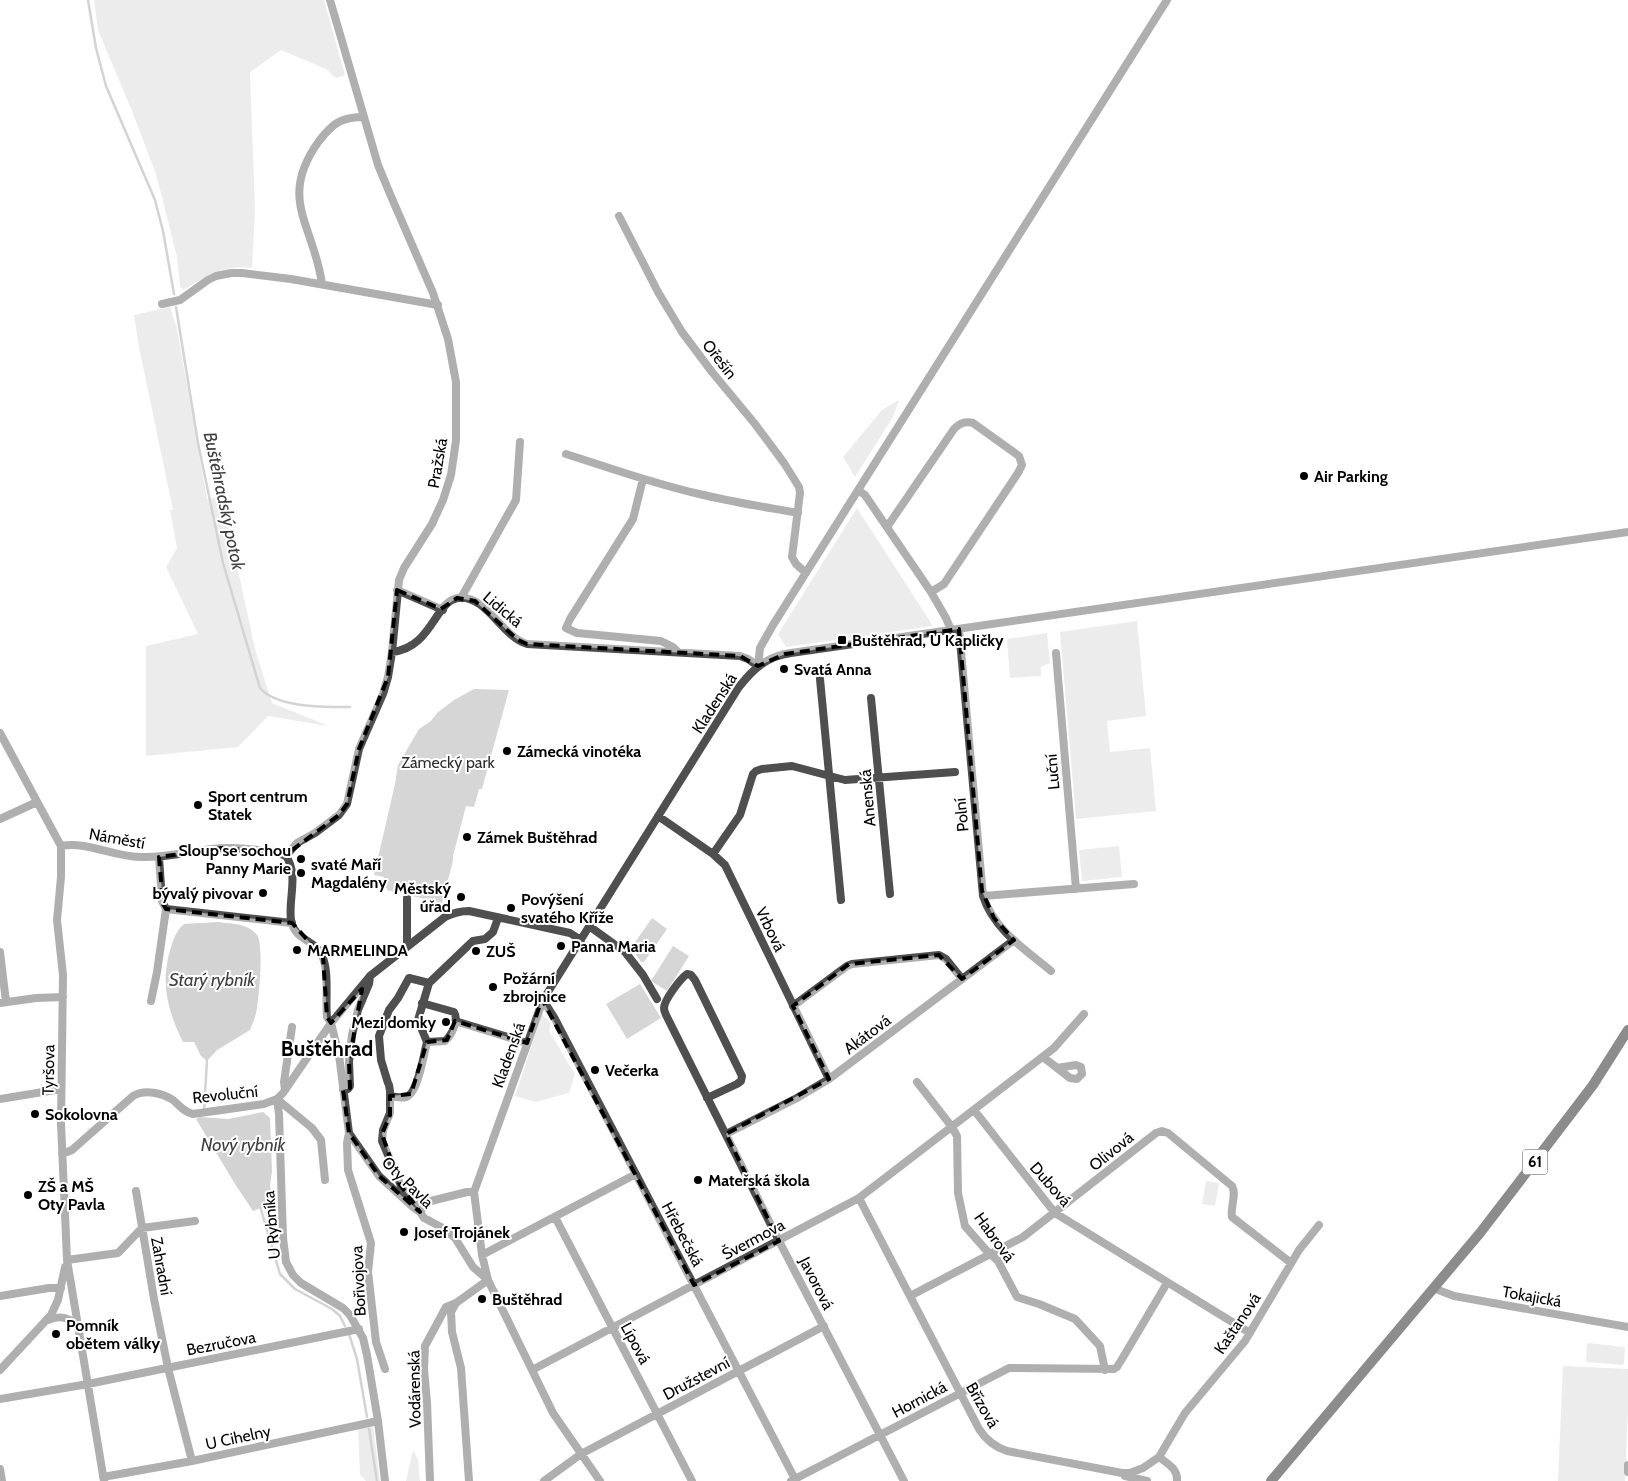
<svg xmlns="http://www.w3.org/2000/svg" width="1628" height="1481" font-family="Cabin,sans-serif">
	<style>
		.green { fill: #d6d6d6 }
		.water { fill: #9d9d9d }
		.lines { fill: none; stroke-linecap: round; stroke-linejoin: round }
		.stream { stroke: #9d9d9d; stroke-width: 2.5 }
		.minor { stroke: #4f4f4f; stroke-width: 8 }
		.major { stroke: #000; stroke-width: 10 }
		.marked { fill: none; stroke: #000; stroke-width: 4; stroke-dasharray: 10 6; stroke-linejoin: round }
		.poi-dot { fill: #000; stroke: #fff; stroke-width: 2 }
		.labels { text-anchor: middle; stroke-width: 4; stroke-linejoin: round; paint-order: stroke }
		.shield { fill: #fff; stroke: #4c4c4c; stroke-width: 1 }
		.shield-label { font-size: 15px; font-weight: bold; fill: #000 }
		.street-label { font-size: 16px; fill: #000; stroke: #fff }
		.poi-label { font-size: 16px; font-weight: bold; fill: #000; stroke: #fff; text-anchor: start }
		.park-label { font-size: 16px; fill: #2d2d2d; stroke: #fff }
		.water-label { font-size: 18px; font-style: italic; fill: #3e3e3e; stroke: #fff }
		.district-label { font-size: 21px; font-weight: bold; fill: #000; stroke: #fff }
	</style>
	<rect width="100%" height="100%" fill="#fff"/>
	<!-- green -->
	<path class="green" d="M94,0H324L345,75L336,78L326,69L281,50L250,72L255,211L252,268C220,265 209,276 183,290L180,286L177,257L156,174L132,111L98,30Z
		M170,307L177,329L207,499L222,496L255,649L272,703L329,726L268,716L238,747L146,756V646L198,634L166,567L177,548L170,510H173L139,347L134,315Z
		M899,400L893,417L855,477L843,457L882,410Z
		M857,508L933,626L786,647L778,634Z
		M1137,621L1146,716L1107,721L1110,752L1150,748L1156,811L1076,819L1060,632Z
		M1047,633L1050,663L1041,667V676L1010,678L1007,639Z
		M474,689L509,690L482,789H479L474,807L466,806L453,856V861L442,903L387,890V888L381,886L384,877L374,875L395,784L398,765L419,729L431,721L437,713L454,700Z
		M1119,846L1122,877L1082,881L1079,850Z
		M652,918L667,929L644,962H641L631,948Z
		M673,946L689,956L667,991L651,981Z
		M640,984L661,1018L627,1039L606,1004Z
		M542,1014L551,1023L549,1031L575,1074L569,1093L535,1102L515,1096Z
		M1206,1181L1219,1183L1215,1206L1202,1204Z
		M1589,1343L1624,1347L1625,1348L1624,1364L1622,1365L1587,1362L1586,1360L1587,1344Z
		M1563,1366L1628,1369V1408L1625,1481H1558Z
		M373,1426L380,1481H366L360,1474L358,1429Z
		M413,1450L418,1460L420,1481H406Z"/>
	<!-- water -->
	<path class="water" d="M218,922C231,924 248,923 257,935C264,946 259,994 257,1008C256,1015 253,1023 250,1030L217,1050L207,1061L201,1056L194,1042H183C167,1010 160,982 171,947C173,940 177,929 184,924Z
		M263,1112L270,1118L272,1171L270,1186L274,1203L253,1211L235,1184L196,1119L200,1117L228,1119Z"/>
	<g class="lines">
		<!-- stream -->
		<path class="stream" d="M88,0L96,48L106,86L155,200L163,231L174,294
			M176,307L198,443L223,563L260,688C277,708 325,707 350,707
			M204,1112L207,1060
			M260,1206L280,1274L295,1289L332,1309L340,1316L345,1326
			M349,1334L357,1359L367,1417
			M369,1429L377,1481"/>
		<!-- minor -->
		<path class="minor" d="M619,216L658,292L682,332L712,372L755,424L784,463L799,487L800,493L792,557L796,564L806,573
			M322,284C314,225 277,199 319,141C333,123 341,117 364,117
			M162,304L180,300L208,280L216,276L231,273H242L291,279L438,305
			M566,454C610,468 654,484 699,494C732,502 765,507 798,513
			M643,479L633,519L570,619L566,628L577,633L661,641L673,647L678,652
			M858,490L865,495L931,592L946,618L951,630
			M887,527L954,429C960,423 965,421 973,423L1019,456L1022,465L1018,473L944,584L931,592
			M397,590L443,610
			M461,598L516,500L520,442
			M959,629L983,896C994,930 1026,950 1051,971
			M392,652C432,648 435,601 458,598C486,594 502,637 527,644L740,656L748,659L758,666
			M1056,653L1076,889
			M758,666L760,648L773,625L1167,0
			M820,679L841,900
			M871,698L890,894
			M0,733L61,846V877L57,920L63,975L61,1123L67,1260L104,1481
			M658,816L713,854L725,865L829,1079
			M0,819L37,802
			M61,846C88,841 113,857 140,857C165,858 188,852 212,849C234,846 256,850 277,852L286,856
			M713,854L740,815L753,774L756,771L762,769L792,766L845,780L955,772
			M286,856L297,843L315,833L339,815L347,804L359,749L383,694L388,677L392,652L399,580L404,568L432,524L443,500L451,475L456,440V382L448,339L433,293L390,194L378,165L330,0
			M286,856C299,875 288,899 291,920C295,941 313,939 321,953C330,971 325,997 327,1017L331,1023L339,1055L349,1133L379,1176L414,1208L420,1212L424,1218L443,1228L455,1238L473,1267L488,1280L456,1303L446,1307L425,1346L424,1369L427,1402L430,1481
			M983,896L1134,884
			M166,909L292,923
			M589,926L625,952L643,975L657,999
			M407,946V898
			M0,952L6,1002
			M543,1000L555,1019L796,1481
			M151,1001L157,972L166,909L162,901L159,857
			M0,1003L36,998L63,997
			M793,1006L847,966L852,964L939,955L946,959L962,979
			M455,1021L527,1043
			M427,1042L418,1020L429,983L473,941L485,939L493,932L498,918
			M1043,1057L1070,1078L1077,1079L1082,1074L1081,1067L1076,1065L1057,1068
			M917,1082L952,1127L957,1136L958,1193L965,1226L986,1250L998,1261L1017,1297L1039,1304L1075,1319L1100,1346L1105,1370
			M388,1083L381,1060L379,1036L389,1010L398,998L409,978L429,983
			M389,1085L390,1091V1113L383,1130L382,1141L402,1188L416,1203
			M285,1090L284,1082L292,1027
			M343,1090L348,1089L350,1086L349,1062L352,1035L358,1010L369,984L370,976
			M390,1096C395,1097 402,1098 406,1097C418,1094 424,1053 427,1042L445,1041C452,1035 459,1020 454,1012L422,1003
			M707,1098L737,1084L741,1081L742,1076L695,980L691,975L687,974C681,978 664,1000 664,1008C664,1011 665,1013 666,1015L779,1241L904,1481
			M0,1099L61,1089
			M277,1099L279,1114L283,1238L286,1262L293,1275L301,1283L343,1308L350,1315L363,1338L367,1355L378,1421L385,1481
			M277,1099L312,1128L321,1140L325,1180
			M974,1110L1055,1213L1250,1333
			M349,1133L347,1143L348,1170L371,1243L368,1272L376,1342L385,1369
			M726,1134L797,1098L829,1079L1014,940
			M62,1154L72,1150L133,1096C145,1089 162,1093 173,1100C180,1106 184,1112 193,1114L264,1104L277,1099L283,1093L331,1023L370,976L445,917C453,913 460,911 469,911L570,933L581,940
			M136,1191L154,1299L168,1368L192,1461
			M859,1198L979,1429C986,1440 995,1447 1007,1451L1122,1473H1130L1143,1468L1159,1457L1185,1413L1245,1341L1299,1250L1319,1225
			M420,1212L427,1203L431,1201L467,1192H474
			M555,1217L692,1481
			M482,1255L636,1174
			M67,1260L118,1253L142,1228L195,1221
			M1433,1288L1454,1296L1628,1327
			M0,1296L49,1288H61
			M910,1296L1023,1237L1156,1133L1162,1131L1168,1133L1232,1186C1237,1195 1230,1207 1232,1217L1291,1263
			M456,1303L451,1312L452,1332L461,1368L469,1481
			M48,1320C60,1315 69,1317 78,1326
			M0,1370L51,1315L58,1300L65,1267
			M532,1370L859,1198L1054,1048L1084,1014
			M0,1399L88,1384L359,1329
			M1159,1457C1168,1464 1178,1469 1177,1481
			M1628,1465V1472
			M0,1469L2,1481
			M1125,1476L1147,1481
			M103,1477L192,1461L378,1421
			M544,1481L581,1454L824,1326
			M600,1481L553,1413L488,1280L482,1255L474,1192L543,1000L739,687C753,669 767,656 791,653L1628,532
			M791,1481L1009,1368L1114,1369L1117,1367L1122,1359L1167,1283"/>
		<!-- major -->
		<path class="major" d="M1271,1481L1480,1233L1513,1190L1593,1085L1628,1030"/>
	</g>
	<!-- marked area -->
	<path d="M0 0H1628V1481H0ZM397,590L441,609L457,598L475,601L518,640L527,644L740,656L758,666L785,654L959,629L982,891L994,918L1014,940L962,979L939,955L849,964L793,1006L829,1079L726,1134L779,1241L694,1285L542,999L527,1043L455,1021L447,1040L427,1042L411,1094L390,1096V1115L382,1134L399,1183L420,1212L379,1176L349,1133L343,1090L350,1088L349,1062L362,989L331,1023L327,1017L323,957L292,923L166,909L163,904L159,857L222,848L287,854L339,815L347,804L359,749L388,677Z" fill="#fff" fill-opacity=".55" fill-rule="evenodd"/>
	<path class="marked" d="M397,590L441,609L457,598L475,601L518,640L527,644L740,656L758,666L785,654L959,629L982,891L994,918L1014,940L962,979L939,955L849,964L793,1006L829,1079L726,1134L779,1241L694,1285L542,999L527,1043L455,1021L447,1040L427,1042L411,1094L390,1096V1115L382,1134L399,1183L420,1212L379,1176L349,1133L343,1090L350,1088L349,1062L362,989L331,1023L327,1017L323,957L292,923L166,909L163,904L159,857L222,848L287,854L339,815L347,804L359,749L388,677Z"/>
	<!-- markers -->
	<g class="poi-dot">
		<circle cx="1304" cy="476" r="5"/>
		<rect x="837" y="635" width="10" height="10" rx="2.5"/>
		<circle cx="784" cy="669" r="5"/>
		<circle cx="507" cy="751" r="5"/>
		<circle cx="198" cy="805" r="5"/>
		<circle cx="467" cy="837" r="5"/>
		<circle cx="301" cy="859" r="5"/>
		<circle cx="301" cy="873" r="5"/>
		<circle cx="263" cy="893" r="5"/>
		<circle cx="461" cy="897" r="5"/>
		<circle cx="511" cy="908" r="5"/>
		<circle cx="561" cy="946" r="5"/>
		<circle cx="297" cy="950" r="5"/>
		<circle cx="476" cy="951" r="5"/>
		<circle cx="493" cy="987" r="5"/>
		<circle cx="446" cy="1022" r="5"/>
		<circle cx="595" cy="1070" r="5"/>
		<circle cx="35" cy="1114" r="5"/>
		<circle cx="698" cy="1180" r="5"/>
		<circle cx="28" cy="1195" r="5"/>
		<circle cx="404" cy="1232" r="5"/>
		<circle cx="482" cy="1299" r="5"/>
		<circle cx="56" cy="1334" r="5"/>
	</g>
	<g class="labels">
		<!-- shield labels -->
		<rect class="shield" x="1522.5" y="1149.5" width="25" height="25" rx="4"/>
		<g class="shield-label">
			<text x="1535" y="1167">61</text>
		</g>
		<!-- street labels -->
		<g class="street-label">
			<text transform="translate(720 359) rotate(52)" y="6">Ořešín</text>
			<text transform="translate(437 463) rotate(-80)" y="6">Pražská</text>
			<text transform="translate(503 609) rotate(40)" y="6">Lidická</text>
			<text transform="translate(714 703) rotate(-57)" y="6">Kladenská</text>
			<text transform="translate(1052 772) rotate(-95)" y="6">Luční</text>
			<text transform="translate(867 798) rotate(-95)" y="6">Anenská</text>
			<text transform="translate(961 815) rotate(-95)" y="6">Polní</text>
			<text transform="translate(117 838) rotate(10)" y="6">Náměstí</text>
			<text transform="translate(771 929) rotate(64)" y="6">Vrbová</text>
			<text transform="translate(867 1034) rotate(-37)" y="6">Akátová</text>
			<text transform="translate(508 1055) rotate(-70)" y="6">Kladenská</text>
			<text transform="translate(48 1070) rotate(-89)" y="6">Tyršova</text>
			<text transform="translate(225 1094) rotate(-6)" y="6">Revoluční</text>
			<text transform="translate(1111 1151) rotate(-39)" y="6">Olivová</text>
			<text transform="translate(408 1182) rotate(45)" y="6">Oty Pavla</text>
			<text transform="translate(1051 1184) rotate(49)" y="6">Dubová</text>
			<text transform="translate(271 1225) rotate(-95)" y="6">U Rybníka</text>
			<text transform="translate(683 1234) rotate(62)" y="6">Hřebečská</text>
			<text transform="translate(995 1237) rotate(54)" y="6">Habrová</text>
			<text transform="translate(753 1239) rotate(-28)" y="6">Švermova</text>
			<text transform="translate(162 1266) rotate(80)" y="6">Zahradní</text>
			<text transform="translate(358 1281) rotate(-93)" y="6">Bořivojova</text>
			<text transform="translate(817 1283) rotate(63)" y="6">Javorová</text>
			<text transform="translate(1532 1296) rotate(10)" y="6">Tokajická</text>
			<text transform="translate(1237 1323) rotate(-56)" y="6">Kaštanová</text>
			<text transform="translate(221 1343) rotate(-11)" y="6">Bezručova</text>
			<text transform="translate(636 1343) rotate(62)" y="6">Lípová</text>
			<text transform="translate(696 1378) rotate(-28)" y="6">Družstevní</text>
			<text transform="translate(414 1389) rotate(-91)" y="6">Vodárenská</text>
			<text transform="translate(919 1399) rotate(-28)" y="6">Hornická</text>
			<text transform="translate(983 1405) rotate(60)" y="6">Břízová</text>
			<text transform="translate(238 1437) rotate(-12)" y="6">U Cihelny</text>
		</g>
		<!-- poi labels -->
		<g class="poi-label">
			<text x="1314" y="482">Air Parking</text>
			<text x="852" y="646">Buštěhrad, U Kapličky</text>
			<text x="794" y="675">Svatá Anna</text>
			<text x="517" y="757">Zámecká vinotéka</text>
			<text x="208" y="802">Sport centrum<tspan x="208" dy="18">Statek</tspan></text>
			<text x="477" y="843">Zámek Buštěhrad</text>
			<text x="291" y="856" text-anchor="end">Sloup se sochou<tspan x="291" dy="18">Panny Marie</tspan></text>
			<text x="311" y="870">svaté Maří<tspan x="311" dy="18">Magdalény</tspan></text>
			<text x="451" y="894" text-anchor="end">Městský<tspan x="451" dy="18">úřad</tspan></text>
			<text x="253" y="899" text-anchor="end">bývalý pivovar</text>
			<text x="521" y="905">Povýšení<tspan x="521" dy="18">svatého Kříže</tspan></text>
			<text x="571" y="952">Panna Maria</text>
			<text x="307" y="956">MARMELINDA</text>
			<text x="486" y="957">ZUŠ</text>
			<text x="503" y="984">Požární<tspan x="503" dy="18">zbrojnice</tspan></text>
			<text x="436" y="1028" text-anchor="end">Mezi domky</text>
			<text x="605" y="1076">Večerka</text>
			<text x="45" y="1120">Sokolovna</text>
			<text x="708" y="1186">Mateřská škola</text>
			<text x="38" y="1192">ZŠ a MŠ<tspan x="38" dy="18">Oty Pavla</tspan></text>
			<text x="414" y="1238">Josef Trojánek</text>
			<text x="492" y="1305">Buštěhrad</text>
			<text x="66" y="1331">Pomník<tspan x="66" dy="18">obětem války</tspan></text>
		</g>
		<!-- park labels -->
		<g class="park-label">
			<text x="448" y="768">Zámecký park</text>
		</g>
		<!-- water labels -->
		<g class="water-label">
			<text transform="translate(224 501) rotate(78)" y="6">Buštěhradský potok</text>
			<text x="212" y="986">Starý rybník</text>
			<text x="243" y="1151">Nový rybník</text>
		</g>
		<!-- district labels -->
		<g class="district-label">
			<text x="327" y="1056">Buštěhrad</text>
		</g>
	</g>
</svg>
